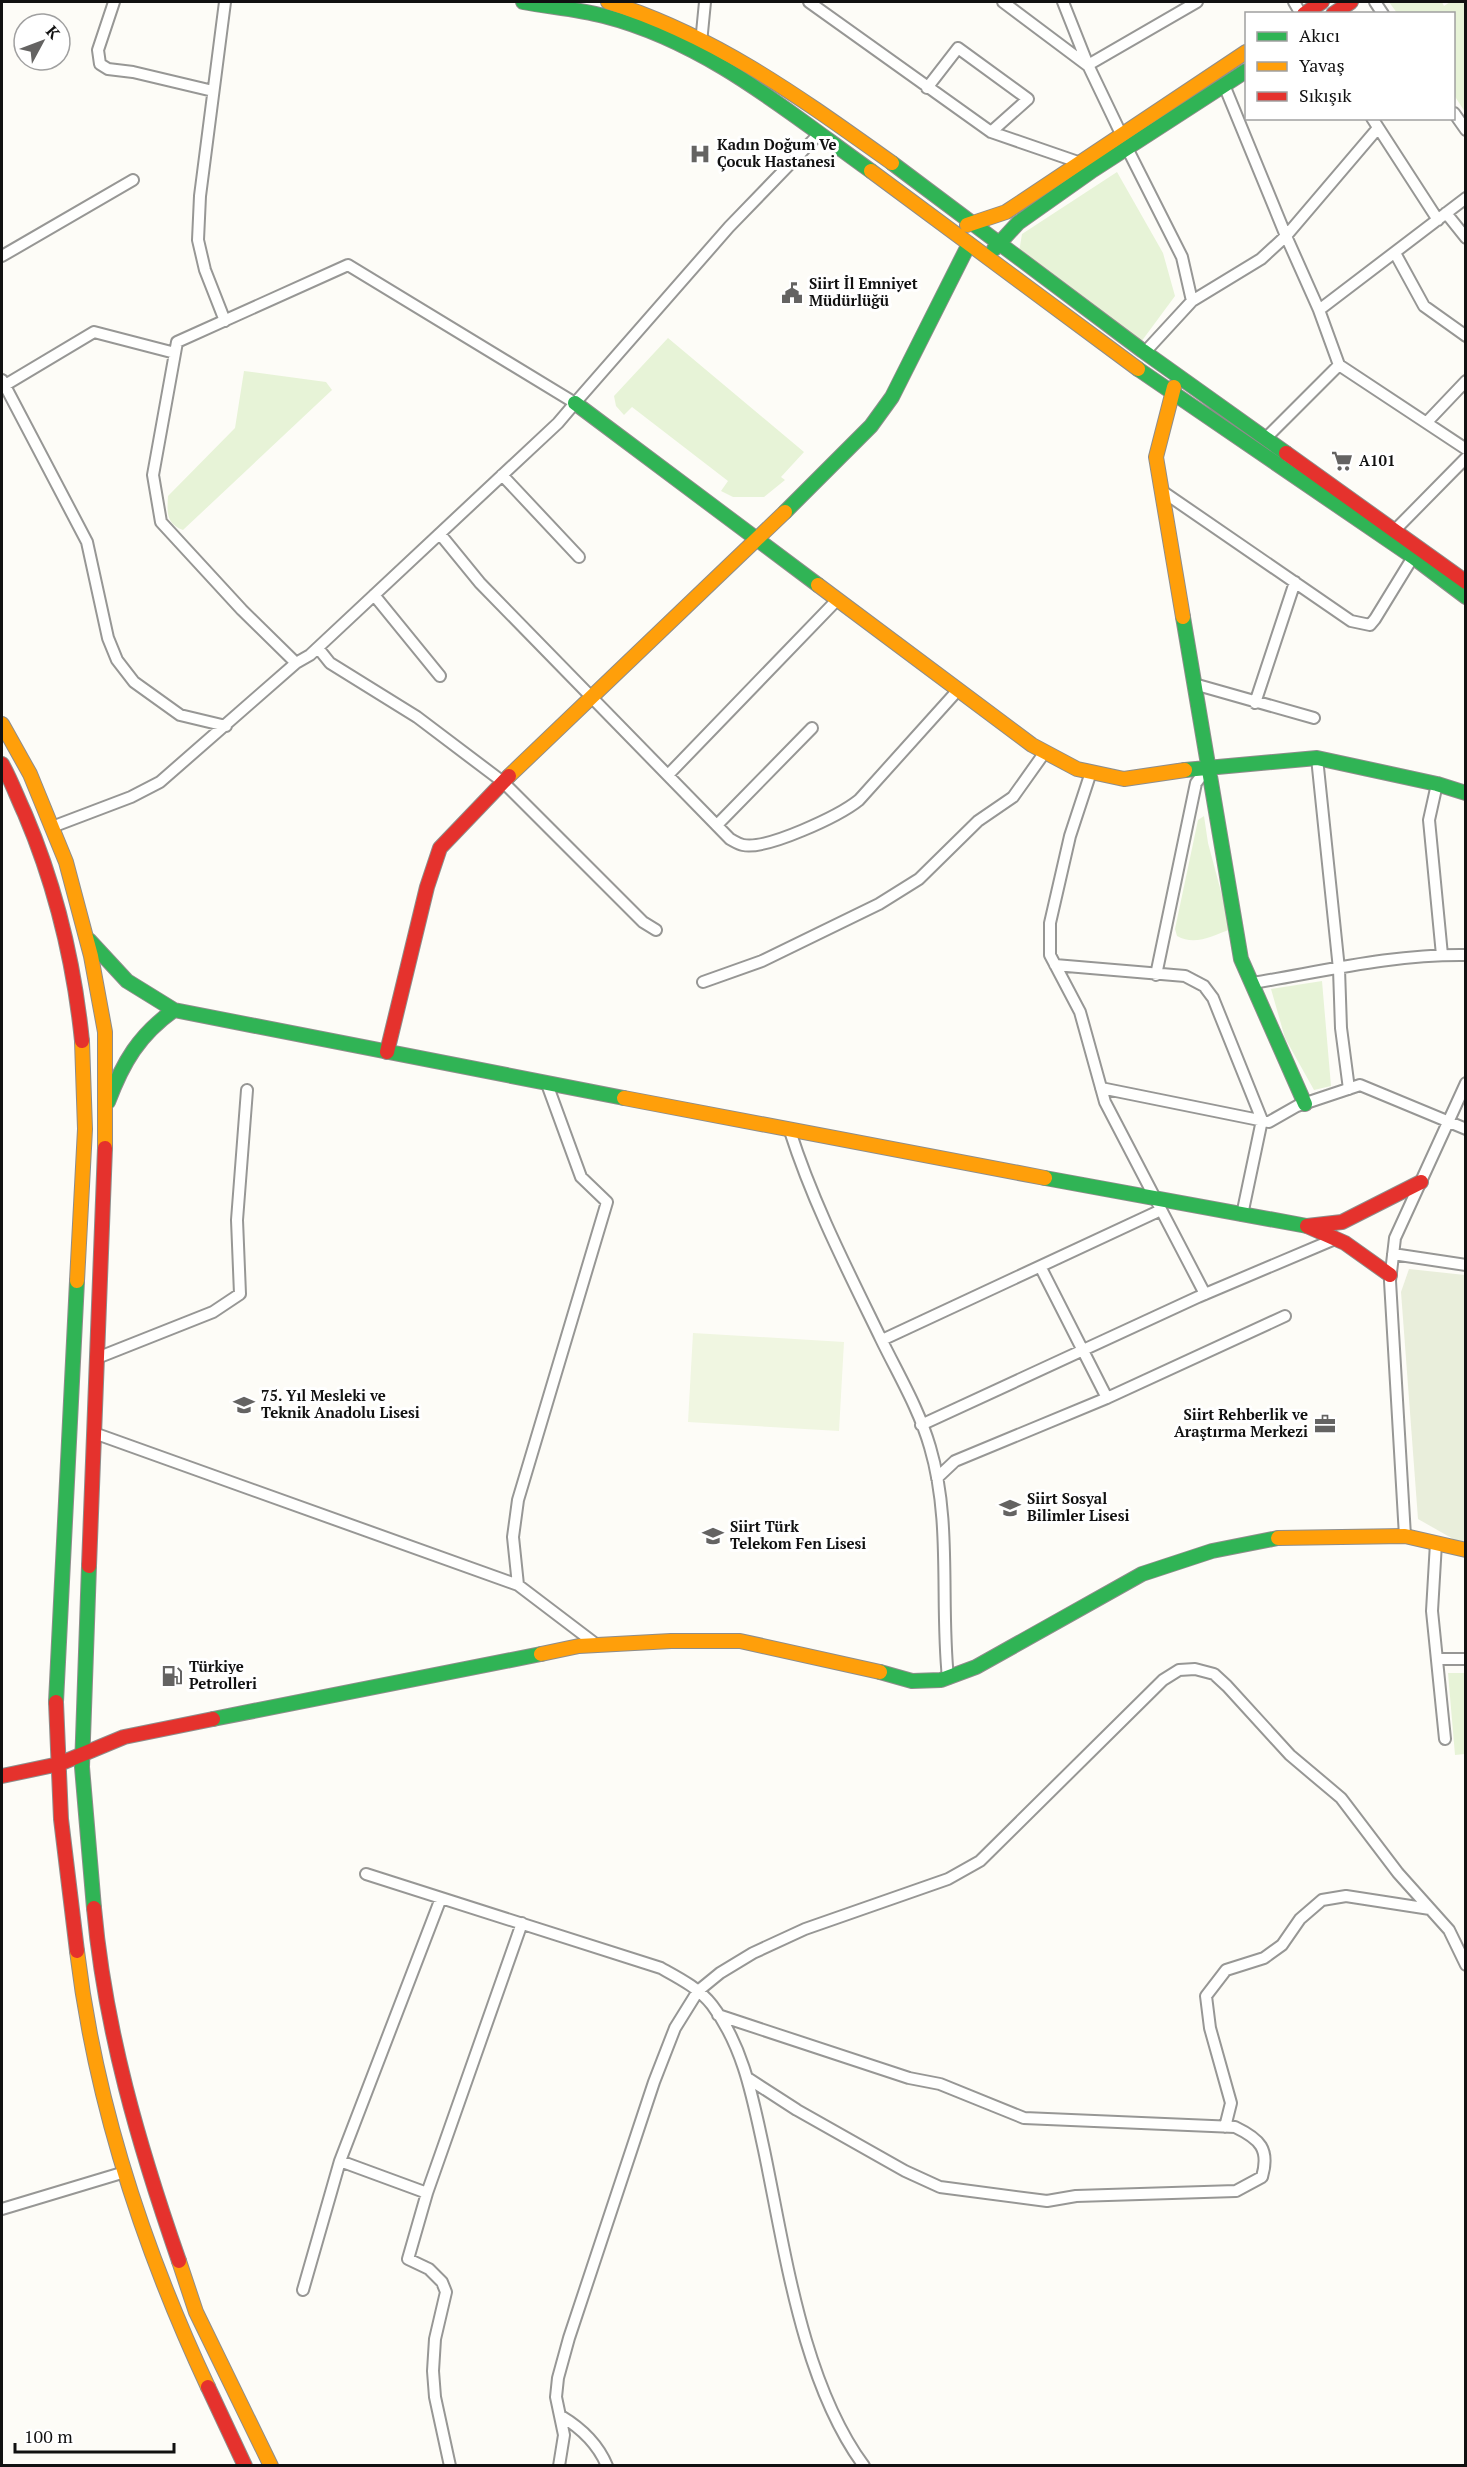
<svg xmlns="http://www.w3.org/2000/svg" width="1467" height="2467" font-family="'PT Serif',serif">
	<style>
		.green { fill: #e7f3d7 }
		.cemetery { fill: #e9eedb }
		.pitch { fill: #f0f6e1 }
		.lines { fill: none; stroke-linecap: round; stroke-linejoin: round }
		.street-casing { stroke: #979795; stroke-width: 14 }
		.fast-casing { stroke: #8e8d8b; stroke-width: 16 }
		.slow-casing { stroke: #8e8d8b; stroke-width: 16 }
		.jam-casing { stroke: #8e8d8b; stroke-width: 16 }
		.street { stroke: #fffffe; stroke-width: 10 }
		.fast { stroke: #30b455; stroke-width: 14 }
		.slow { stroke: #ff9f0a; stroke-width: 14 }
		.jam { stroke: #e5322d; stroke-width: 14 }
		.labels { text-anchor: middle; stroke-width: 6; stroke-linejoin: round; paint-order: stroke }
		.poi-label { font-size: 15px; font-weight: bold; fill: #111; stroke: #fff; text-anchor: start }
	</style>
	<rect width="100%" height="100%" fill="#fdfcf7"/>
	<!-- green -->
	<path class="green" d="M1389,2H1442L1444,6L1450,2H1465V112L1454,95V14L1397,13Z
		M1117,172L1163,253L1175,296L1141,342L1019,252L1022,234Z
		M668,338L804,452L781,477L785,480L764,497H733L721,491L728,481L632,407L624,415L616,406L614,396Z
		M244,371L326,382L332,390L183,530C166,524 167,512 168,496L235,428Z
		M1204,816L1208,843L1231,929C1212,936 1195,946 1177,936L1175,929L1198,820Z
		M1322,981L1331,1086L1314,1090L1285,1038L1271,989Z
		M1448,1673H1465V1754L1455,1755Z"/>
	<!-- cemetery -->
	<path class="cemetery" d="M1409,1269L1465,1275V1542L1455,1540L1418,1519L1401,1292Z"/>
	<!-- pitch -->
	<path class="pitch" d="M693,1333L844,1342L839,1431L688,1422Z"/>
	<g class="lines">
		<defs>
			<path id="street" d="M114,2L98,50L100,64L108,69L133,72L213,91
				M225,2L200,196L198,240L205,270L225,321
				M809,2L991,132L1081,163
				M1003,2L1087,65
				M1063,2L1088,65L1122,136
				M1294,2L1301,14
				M1375,2L1383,14
				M701,43L705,2
				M1088,65L1197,2
				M1224,85L1286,236L1319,310L1339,365L1466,449
				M927,88L958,48L1028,99L991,132
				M1454,113L1466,130
				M1372,118L1438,220
				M1127,148L1182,257L1192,301
				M1446,213L1466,238
				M1395,253L1424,306L1466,336
				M2,256L133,180
				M1319,310L1466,198
				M1145,352L1192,301L1261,259L1286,236L1378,128
				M2,380L87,542L108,638L117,660L134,682L180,715L226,726
				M2,387L94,332L175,353
				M575,403L348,265L177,342L153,475L161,522L242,610L296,663L310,655L558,423L575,403L729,227L819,134
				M1427,422L1466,381
				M1266,438L1339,365
				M502,475L579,557
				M1162,491L1351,621L1370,625L1375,619L1413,557
				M1396,529L1466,458
				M440,534L480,583L730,839C734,841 738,844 743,845C767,850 839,816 859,800L958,690
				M374,595L440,676
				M318,648L330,663L417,717L503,782L643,922L656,930
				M1194,684L1314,718
				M1255,703L1295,582
				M1317,758L1339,969L1341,1028L1349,1089
				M1091,772L1070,836L1050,923V955L1080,1012L1105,1102L1205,1294
				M668,775L836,601
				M1437,784L1429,820L1442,955
				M717,825L812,728
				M52,827L131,797L160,782L296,663
				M1055,965L1185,976L1204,986L1213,998L1262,1120L1242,1215
				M1156,975L1196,783L1208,767
				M703,982L762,961L879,904L919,879L978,821L1013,797L1045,752
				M1253,983C1325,971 1393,954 1466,955
				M547,1084L581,1177L607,1202L518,1500L513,1537L518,1585L597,1645
				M1101,1088L1269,1122L1297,1106L1360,1085L1466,1129
				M790,1131C813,1203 848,1271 881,1339C898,1374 919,1409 930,1447C952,1521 940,1601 948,1678
				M1393,1254L1466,1265
				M1041,1268L1107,1398
				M882,1340L1161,1210
				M97,1358L213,1312L240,1294L237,1220L247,1090
				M921,1425L1198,1297L1335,1239
				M94,1433L518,1585
				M937,1478L955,1461L1107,1398L1285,1316
				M1405,1536L1390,1281L1395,1238L1466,1083
				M1436,1543L1432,1611L1445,1739
				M1437,1659H1466
				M366,1874L661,1968C679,1978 699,1988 712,2005C744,2047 753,2100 764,2150C785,2250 802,2382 864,2466
				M718,2015L909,2078L940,2084L1024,2118L1235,2127C1260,2139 1270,2149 1262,2177L1236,2191L1076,2196L1047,2201L940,2187L905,2171L797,2110L749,2079
				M1225,2127L1231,2103L1210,2028L1206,1996L1226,1970L1264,1958L1282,1945L1300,1919L1322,1900L1346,1896L1430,1909
				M340,2161L427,2193
				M2,2209L125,2172
				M303,2290L340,2161L441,1898
				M561,2416C581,2428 598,2444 607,2466
				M450,2466L435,2397L433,2371L435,2339L446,2292L442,2282L429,2269L408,2259L427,2193L522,1923
				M559,2466L564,2435L556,2397L558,2378L569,2338L654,2082L675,2028L698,1991L720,1973L753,1953L805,1929L948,1879L980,1861L1163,1680L1179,1670L1195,1669L1214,1674L1227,1686L1290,1755L1341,1798L1398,1873L1449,1930L1466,1965"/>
			<path id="fast" d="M523,2C550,7 578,9 604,16C706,42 787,111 871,171
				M892,163L1143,351L1286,453
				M994,249L1018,223L1093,170L1246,71
				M1138,369L1413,557L1466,597
				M575,403L818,585
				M785,512L871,426L892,397L969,244
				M1183,617L1241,959L1305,1104
				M1185,770L1317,758L1437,784L1466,793
				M89,940L127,981L174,1010C139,1035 123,1062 108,1102
				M174,1010L624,1098
				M1045,1178L1307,1226
				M89,1566L82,1767L94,1908
				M880,1672L912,1681L941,1680L976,1667L1142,1574L1212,1551L1278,1538
				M56,1702L77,1281
				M213,1719L541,1654"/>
			<path id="slow" d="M608,2C715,35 802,99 892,163
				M871,171L1138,369
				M967,225L1006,212L1246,52
				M1174,387L1156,457L1183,617
				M818,585L1032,745L1077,769L1124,779L1185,770
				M2,724L30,774L66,862L91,956L105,1032V1148
				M509,776L785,512
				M624,1098L1045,1178
				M77,1281L85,1129L82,1041
				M1278,1538L1405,1536L1466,1550
				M541,1654L579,1646L671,1641H740L880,1672
				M77,1951C95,2101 144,2250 208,2387
				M179,2261L196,2312L271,2466"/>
			<path id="jam" d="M1304,14L1322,2
				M1333,14L1351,2
				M1286,453L1466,582
				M2,764C11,780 17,797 25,814C56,887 74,962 82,1041
				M387,1052L427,887L440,848L509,776
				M1390,1275L1345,1243L1307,1226L1342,1222L1421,1182
				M89,1566L105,1148
				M56,1702L61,1819L77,1951
				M2,1776L59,1764L124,1737L213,1719
				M94,1908C105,2030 139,2146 179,2261
				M208,2387L245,2466"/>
		</defs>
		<!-- street casing -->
		<use href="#street" class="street-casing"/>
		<!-- fast casing -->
		<use href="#fast" class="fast-casing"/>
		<!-- slow casing -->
		<use href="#slow" class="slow-casing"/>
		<!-- jam casing -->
		<use href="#jam" class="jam-casing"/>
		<!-- street -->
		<use href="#street" class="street"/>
		<!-- fast -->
		<use href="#fast" class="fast"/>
		<!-- slow -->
		<use href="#slow" class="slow"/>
		<!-- jam -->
		<use href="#jam" class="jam"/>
	</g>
	<!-- icons -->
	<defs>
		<symbol id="hospital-bare" viewBox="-9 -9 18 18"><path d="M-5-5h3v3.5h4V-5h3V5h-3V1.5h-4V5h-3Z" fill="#646362" stroke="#fff" stroke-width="2.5" paint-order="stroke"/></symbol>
		<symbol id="civic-bare" viewBox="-9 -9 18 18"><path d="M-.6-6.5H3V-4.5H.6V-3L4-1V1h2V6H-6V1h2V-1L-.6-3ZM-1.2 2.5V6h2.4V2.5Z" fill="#646362" stroke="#fff" stroke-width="2.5" paint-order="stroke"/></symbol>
		<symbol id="supermarket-bare" viewBox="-9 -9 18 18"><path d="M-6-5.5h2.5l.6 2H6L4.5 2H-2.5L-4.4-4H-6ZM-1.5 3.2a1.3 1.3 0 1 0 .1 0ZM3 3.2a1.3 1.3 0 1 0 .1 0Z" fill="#646362" stroke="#fff" stroke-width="2.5" paint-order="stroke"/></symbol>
		<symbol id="school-bare" viewBox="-9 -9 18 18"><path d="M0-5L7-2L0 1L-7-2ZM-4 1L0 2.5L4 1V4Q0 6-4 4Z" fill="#646362" stroke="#fff" stroke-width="2.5" paint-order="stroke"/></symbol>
		<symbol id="office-bare" viewBox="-9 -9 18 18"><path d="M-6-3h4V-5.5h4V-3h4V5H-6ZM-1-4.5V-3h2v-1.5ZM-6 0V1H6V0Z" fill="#646362" stroke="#fff" stroke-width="2.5" paint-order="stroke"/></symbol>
		<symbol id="fuel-bare" viewBox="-9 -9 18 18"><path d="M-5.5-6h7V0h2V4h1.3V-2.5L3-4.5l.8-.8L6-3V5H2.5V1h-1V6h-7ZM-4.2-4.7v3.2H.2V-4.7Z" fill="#646362" stroke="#fff" stroke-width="2.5" paint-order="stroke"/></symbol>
	</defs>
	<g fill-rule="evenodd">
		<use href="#hospital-bare" x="685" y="139" width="30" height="30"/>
		<use href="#civic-bare" x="777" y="278" width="30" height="30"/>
		<use href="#supermarket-bare" x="1327" y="446" width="30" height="30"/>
		<use href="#school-bare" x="229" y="1390" width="30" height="30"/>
		<use href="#office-bare" x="1310" y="1409" width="30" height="30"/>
		<use href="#school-bare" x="995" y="1493" width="30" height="30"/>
		<use href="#school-bare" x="698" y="1521" width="30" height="30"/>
		<use href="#fuel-bare" x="157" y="1661" width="30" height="30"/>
	</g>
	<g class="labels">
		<!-- poi labels -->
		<g class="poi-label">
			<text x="717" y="150">Kadın Doğum Ve<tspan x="717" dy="17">Çocuk Hastanesi</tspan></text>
			<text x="809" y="289">Siirt İl Emniyet<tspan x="809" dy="17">Müdürlüğü</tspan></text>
			<text x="1359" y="466">A101</text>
			<text x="261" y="1401">75. Yıl Mesleki ve<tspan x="261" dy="17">Teknik Anadolu Lisesi</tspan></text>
			<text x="1308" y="1420" text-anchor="end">Siirt Rehberlik ve<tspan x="1308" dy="17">Araştırma Merkezi</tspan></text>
			<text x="1027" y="1504">Siirt Sosyal<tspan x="1027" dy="17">Bilimler Lisesi</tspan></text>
			<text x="730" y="1532">Siirt Türk<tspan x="730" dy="17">Telekom Fen Lisesi</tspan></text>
			<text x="189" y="1672">Türkiye<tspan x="189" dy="17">Petrolleri</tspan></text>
		</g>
	</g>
	<!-- border -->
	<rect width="1467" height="2467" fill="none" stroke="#111111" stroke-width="6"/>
	<!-- legend -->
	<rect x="1245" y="12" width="210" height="108" fill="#ffffff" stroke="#a0a0a0" stroke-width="1.5"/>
	<rect x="1257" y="32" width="30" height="9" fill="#30b455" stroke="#a0a0a0" stroke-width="1.5"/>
	<text x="1299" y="42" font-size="18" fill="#111111">Akıcı</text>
	<rect x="1257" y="62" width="30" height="9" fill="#ff9f0a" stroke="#a0a0a0" stroke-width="1.5"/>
	<text x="1299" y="72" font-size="18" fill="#111111">Yavaş</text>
	<rect x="1257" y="92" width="30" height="9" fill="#e5322d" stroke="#a0a0a0" stroke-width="1.5"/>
	<text x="1299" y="102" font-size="18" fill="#111111">Sıkışık</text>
	<!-- north arrow -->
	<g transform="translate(42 42) rotate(49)"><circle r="28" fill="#ffffff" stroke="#a0a0a0" stroke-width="1.5"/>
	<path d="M0-4.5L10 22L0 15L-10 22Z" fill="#646362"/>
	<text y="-9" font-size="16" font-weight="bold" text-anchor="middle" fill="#111111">K</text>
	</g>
	<!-- scale -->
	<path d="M15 2443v9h159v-9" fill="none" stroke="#111111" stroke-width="3"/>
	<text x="24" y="2443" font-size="18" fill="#111111" stroke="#ffffff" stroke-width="4.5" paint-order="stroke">100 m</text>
</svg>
